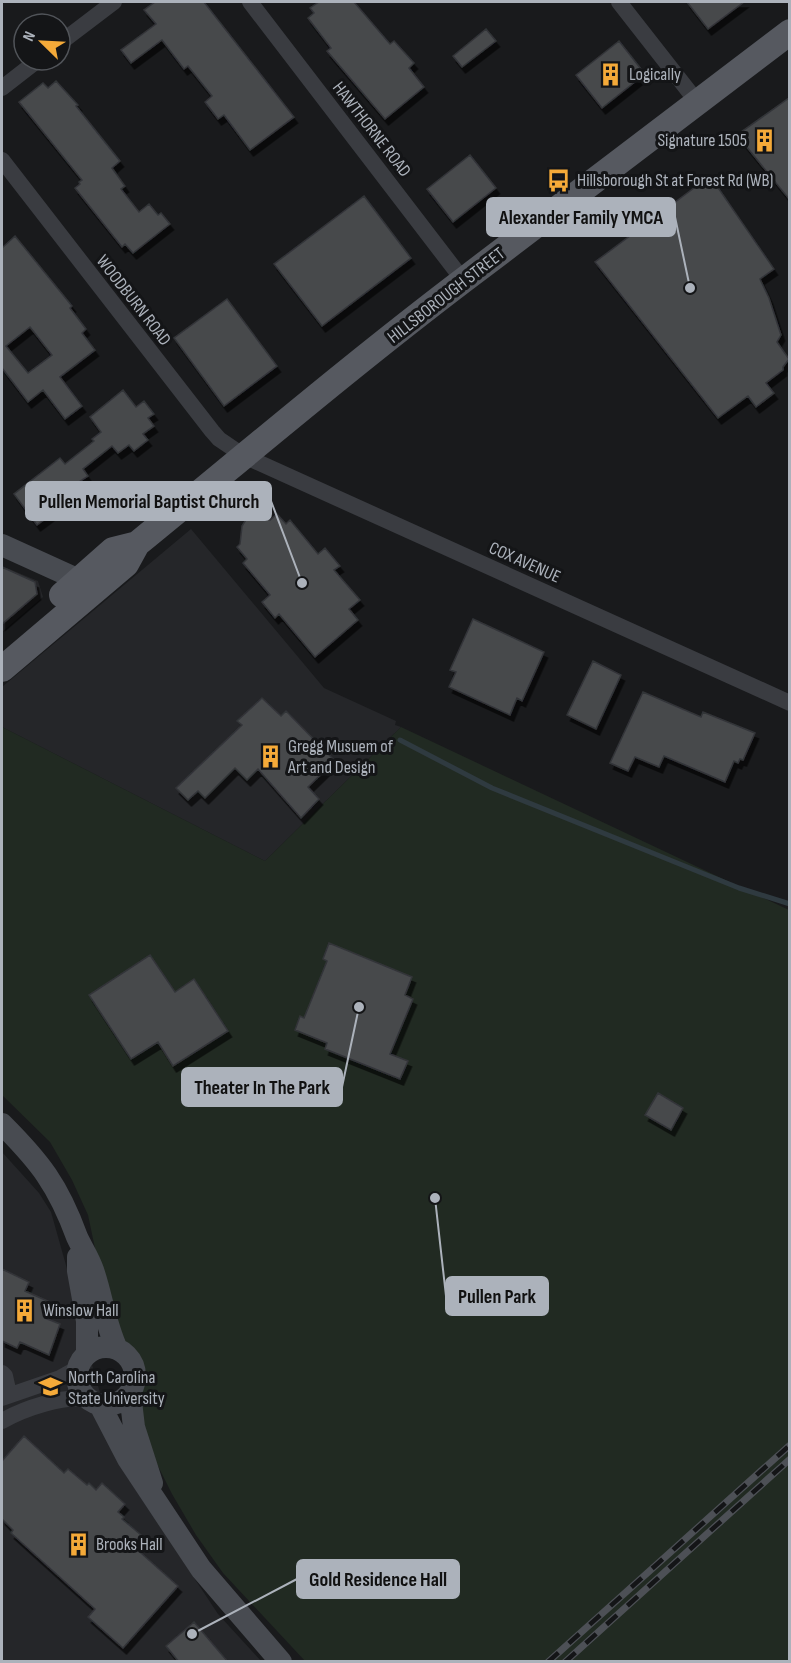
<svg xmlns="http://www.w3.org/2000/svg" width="791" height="1663" font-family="'Sofia Sans Condensed',sans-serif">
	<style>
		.built { fill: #252629 }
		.park { fill: #212a22 }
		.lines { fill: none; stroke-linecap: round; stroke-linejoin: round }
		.stream { stroke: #2f3a40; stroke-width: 5 }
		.building { fill: #46484c; stroke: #333438; stroke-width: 1.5; fill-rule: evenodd; filter: url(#shadow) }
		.street { stroke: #3a3c41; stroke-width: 16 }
		.secondary { stroke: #484b51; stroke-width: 22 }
		.primary { stroke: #565960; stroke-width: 26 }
		.rail-casing { stroke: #4d5056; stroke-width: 7 }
		.rail { stroke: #141517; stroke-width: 4.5; stroke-dasharray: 14; stroke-linecap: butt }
		.labels { text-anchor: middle; stroke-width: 6; stroke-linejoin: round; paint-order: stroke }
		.poi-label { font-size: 18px; fill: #acb2bb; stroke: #141517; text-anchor: start }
		.street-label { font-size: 18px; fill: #acb2bb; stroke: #141517 }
		.leader { fill: none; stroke: #acb2bb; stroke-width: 2 }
		.callout-dot { fill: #acb2bb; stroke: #141517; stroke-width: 2 }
		.callout { fill: #acb2bb; stroke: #acb2bb; stroke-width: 2 }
		.callout-label { font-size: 20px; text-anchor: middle; font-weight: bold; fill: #111 }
	</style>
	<defs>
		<filter id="shadow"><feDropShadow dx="3.5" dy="6" stdDeviation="0" flood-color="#0009"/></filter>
	</defs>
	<rect width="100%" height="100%" fill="#191a1c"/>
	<!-- built -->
	<path class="built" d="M191,529L324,688L396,721L395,725L401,727L265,861L2,727V687Z
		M2,566L38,581L43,597L2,632Z
		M2,1152L39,1193L51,1212L73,1290L78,1316L119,1459L126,1475L218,1614L261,1661H2Z"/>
	<!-- park -->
	<path class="park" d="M2,727L265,861L401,727L789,910V1661H305L223,1573L196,1535L172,1494L149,1448L138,1398L108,1310L88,1215L72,1180L50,1142L2,1095Z"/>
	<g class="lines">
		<!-- stream -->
		<path class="stream" d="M400,740L492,788L739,888L790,904"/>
	</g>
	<!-- building -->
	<path class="building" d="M155,2H204L294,117L250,150L224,115L218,119L205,102L212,96L188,66L184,69L162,40L131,63L121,50L156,24L144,10Z
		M319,2H354L390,44L394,41L414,63L409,68L424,87L385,119L327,51L331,48L308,18L314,13L310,8Z
		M687,2H744L708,29Z
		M486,29L496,41L462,67L453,56Z
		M619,41L645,74L602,108L576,75Z
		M56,81L78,105L76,106L120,161L112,168L125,186L121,189L139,212L149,204L158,215L161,213L170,224L133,253L125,244L122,247L75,188L80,184L79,182L82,180L19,102L43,83L48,88Z
		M789,98V199L737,135Z
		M470,155L496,188L453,222L427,189Z
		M710,176L774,269L760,279L769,298L781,335L777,342L789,359L783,367V370L766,383L774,393L756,407L748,396L718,418L595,262Z
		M364,196L411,258L322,326L274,264Z
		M15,236L72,306L70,308L86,329L82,333L95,350L60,377L82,406L65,419L43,390L28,402L2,368V248ZM30,327L52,355L28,373L6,346Z
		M227,299L277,366L224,406L174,338Z
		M123,390L136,407L144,401L154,414L148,418L154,426L143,434L148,440L134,451L129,445L118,453L112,446L83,469L88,476L79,482L85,489L37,525L14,494L60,458L65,464L94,441L92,439L101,432L90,417Z
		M255,514L263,515L270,520L277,514L286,524L290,520L318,554L325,548L340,566L334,570L360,600L349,609L358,620L315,657L279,614L275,618L262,602L270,595L243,563L247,559L237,547L240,544L242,526L247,518Z
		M2,567L35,582L37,594L2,624Z
		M473,619L544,652L522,701L517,698L510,715L449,687L456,672L450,670Z
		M593,661L621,675L596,729L567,715Z
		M643,692L701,717L703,712L755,733L743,760L740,759L738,763L734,761L725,782L664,756L659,767L635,757L628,771L610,763Z
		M262,698L281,716L286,711L335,761L308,787L319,799L301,818L258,769L247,780L235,768L205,798L198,791L188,800L176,788L242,725L237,721Z
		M329,943L412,977L405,995L413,999L390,1054L408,1061L400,1079L325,1049L327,1043L295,1030L300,1016L304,1018L327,961L323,959Z
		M150,955L175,992L194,979L228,1031L173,1066L158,1042L131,1059L89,995Z
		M658,1093L683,1108L671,1130L645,1115Z
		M2,1269L29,1282L25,1291L52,1303L45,1318L60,1324L49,1355L20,1342L17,1348L2,1341Z
		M24,1436L64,1473L68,1469L87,1485L89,1483L96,1490L102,1483L125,1504L118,1512L124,1517L122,1519L141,1535L132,1545L178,1586L123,1648L88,1617L95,1609L11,1533L13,1530L2,1519V1461Z
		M194,1622L228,1662H179L166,1646Z"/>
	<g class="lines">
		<!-- street -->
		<path class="street" d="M250,2L463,280
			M619,2L698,103
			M60,43L114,2
			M2,88L38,60
			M2,160L212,431L219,439L244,456L790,703
			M2,1373L5,1376L9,1394
			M2,1398L60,1378L78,1368
			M2,1421C23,1409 65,1394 90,1400"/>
		<!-- secondary -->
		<path class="secondary" d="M2,545L79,580
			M2,1124C40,1162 58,1185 77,1237C82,1248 89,1258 93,1270C102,1296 105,1323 117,1349
			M78,1257V1271L87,1321V1354
			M77 1376a29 29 0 1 1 58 0a29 29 0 1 1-58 0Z
			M130,1393L134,1427L152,1483
			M100,1405L128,1459L201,1569L281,1662"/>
		<!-- primary -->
		<path class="primary" d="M62,595L113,550L137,544
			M2,669L126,564L137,544C246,455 353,364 465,279C573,196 682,115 790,32"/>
		<defs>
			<path id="rail" d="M548,1662L790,1445
				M565,1662L790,1459"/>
		</defs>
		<!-- rail casing -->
		<use href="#rail" class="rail-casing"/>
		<!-- rail -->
		<use href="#rail" class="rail"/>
	</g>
	<!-- icons -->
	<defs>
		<symbol id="building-bare" viewBox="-9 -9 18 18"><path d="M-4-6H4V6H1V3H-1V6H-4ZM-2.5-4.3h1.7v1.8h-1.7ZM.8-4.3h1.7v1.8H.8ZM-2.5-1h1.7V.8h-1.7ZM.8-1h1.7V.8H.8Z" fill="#f5aa39" stroke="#141517" stroke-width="2.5" paint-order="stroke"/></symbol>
		<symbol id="bus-bare" viewBox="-9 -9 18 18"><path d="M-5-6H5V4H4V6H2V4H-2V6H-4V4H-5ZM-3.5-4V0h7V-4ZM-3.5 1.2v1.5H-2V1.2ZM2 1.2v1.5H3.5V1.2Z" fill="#f5aa39" stroke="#141517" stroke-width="2.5" paint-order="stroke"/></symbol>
		<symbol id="university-bare" viewBox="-9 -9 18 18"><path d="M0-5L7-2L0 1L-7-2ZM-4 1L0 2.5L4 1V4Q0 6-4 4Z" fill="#f5aa39" stroke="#141517" stroke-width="2.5" paint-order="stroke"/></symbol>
	</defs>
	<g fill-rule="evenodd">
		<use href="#building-bare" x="594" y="58" width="33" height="33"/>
		<use href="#building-bare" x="748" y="124" width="33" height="33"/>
		<use href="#bus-bare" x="542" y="164" width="33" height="33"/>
		<use href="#building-bare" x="254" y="740" width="33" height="33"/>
		<use href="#building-bare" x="8" y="1294" width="33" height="33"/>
		<use href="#university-bare" x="34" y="1370" width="33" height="33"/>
		<use href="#building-bare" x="62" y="1528" width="33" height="33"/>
	</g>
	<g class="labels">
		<!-- poi labels -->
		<g class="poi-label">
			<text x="629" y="80">Logically</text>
			<text x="747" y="146" text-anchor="end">Signature 1505</text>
			<text x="577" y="186">Hillsborough St at Forest Rd (WB)</text>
			<text x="288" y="752">Gregg Musuem of<tspan x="288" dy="21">Art and Design</tspan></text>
			<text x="43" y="1316">Winslow Hall</text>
			<text x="68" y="1383">North Carolina<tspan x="68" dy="21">State University</tspan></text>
			<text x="96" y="1550">Brooks Hall</text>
		</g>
		<!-- street labels -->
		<g class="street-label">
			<text transform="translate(372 129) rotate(52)" y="6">HAWTHORNE ROAD</text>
			<text transform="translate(446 295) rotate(-38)" y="6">HILLSBOROUGH STREET</text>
			<text transform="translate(134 300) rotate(52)" y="6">WOODBURN ROAD</text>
			<text transform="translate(525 562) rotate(24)" y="6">COX AVENUE</text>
		</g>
	</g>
	<!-- callouts -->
	<path class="leader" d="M690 288L675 217M302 583L271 501M359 1007L342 1087M435 1198L446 1296M192 1634L297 1579"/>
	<g class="callout-dot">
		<circle cx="690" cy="288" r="6"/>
		<circle cx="302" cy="583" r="6"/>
		<circle cx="359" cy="1007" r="6"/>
		<circle cx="435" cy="1198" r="6"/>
		<circle cx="192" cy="1634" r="6"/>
	</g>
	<g class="callout">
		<rect x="487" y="198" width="188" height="38" rx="6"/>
		<rect x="26" y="482" width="245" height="38" rx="6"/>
		<rect x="182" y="1068" width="160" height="38" rx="6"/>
		<rect x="446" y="1277" width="102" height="38" rx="6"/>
		<rect x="297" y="1560" width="162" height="38" rx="6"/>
	</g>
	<g class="callout-label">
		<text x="581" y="224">Alexander Family YMCA</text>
		<text x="149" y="508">Pullen Memorial Baptist Church</text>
		<text x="262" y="1094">Theater In The Park</text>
		<text x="497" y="1303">Pullen Park</text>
		<text x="378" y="1586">Gold Residence Hall</text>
	</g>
	<!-- border -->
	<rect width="791" height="1663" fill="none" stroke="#acb2bb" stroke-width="6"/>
	<!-- north arrow -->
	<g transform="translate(42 42) rotate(294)"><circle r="28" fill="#141517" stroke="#515459" stroke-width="1.5"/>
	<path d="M0-4.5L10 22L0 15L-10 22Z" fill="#f5aa39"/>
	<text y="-9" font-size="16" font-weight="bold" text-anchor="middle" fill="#acb2bb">N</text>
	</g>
</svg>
